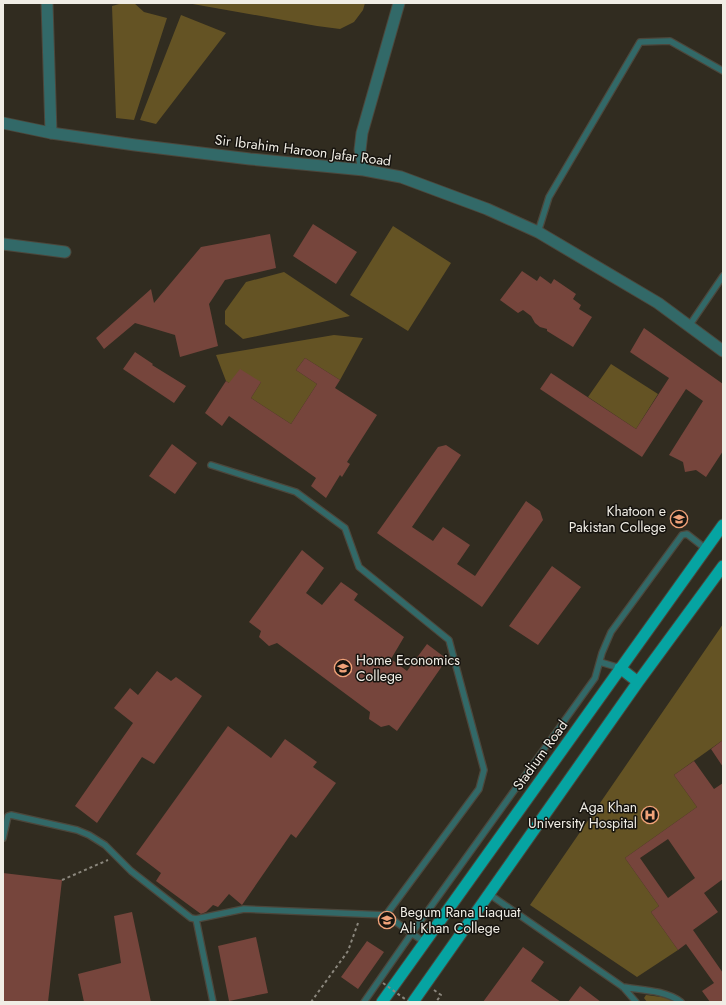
<svg xmlns="http://www.w3.org/2000/svg" width="726" height="1005" font-family="Jost,sans-serif">
	<style>
		.green { fill: #645324 }
		.building { fill: #76453c; fill-rule: evenodd }
		.lines { fill: none; stroke-linecap: round; stroke-linejoin: round }
		.service-casing { stroke: #4c473c; stroke-width: 8 }
		.minor-casing { stroke: #4c473c; stroke-width: 13 }
		.tertiary-casing { stroke: #4c473c; stroke-width: 13 }
		.primary-casing { stroke: #4c473c; stroke-width: 13 }
		.path { stroke: #8b877d; stroke-width: 2; stroke-dasharray: 3 3; stroke-linecap: butt }
		.service { stroke: #326968; stroke-width: 5.5 }
		.minor { stroke: #326968; stroke-width: 11 }
		.tertiary { stroke: #326968; stroke-width: 11 }
		.primary { stroke: #06a4a2; stroke-width: 11 }
		.path-bridge { stroke: #8b877d; stroke-width: 2; stroke-dasharray: 3 3; stroke-linecap: butt }
		.labels { text-anchor: middle; stroke-width: 3; stroke-linejoin: round; paint-order: stroke }
		.street-label { font-size: 14px; fill: #f0ede5; stroke: #17140f }
		.poi-label { font-size: 14px; fill: #f0ede5; stroke: #17140f; text-anchor: end }
	</style>
	<rect width="100%" height="100%" fill="#312c20"/>
	<!-- green -->
	<path class="green" d="M123,3H134L144,12L167,18L134,120L116,118L112,6Z
		M187,3H365L363,10L354,22L340,29L317,26Z
		M181,15L226,33L156,124L140,120Z
		M393,226L451,263L408,331L350,295Z
		M284,272L350,316L243,339L225,324V311L246,282Z
		M334,335L363,338L340,380L305,358L296,370L317,384L291,424L251,398L261,382L229,383L226,381L216,355Z
		M611,364L658,394L636,429L588,397Z
		M723,624V740L674,775L697,807L625,858L659,906L651,912L678,950L637,977L530,905Z
		M646,995L669,998L673,1002H647L644,998Z"/>
	<!-- building -->
	<path class="building" d="M313,224L357,252L336,284L293,256Z
		M270,234L276,268L225,280L209,304L218,346L180,357L175,335L135,323L104,349L96,338L151,289L154,303L201,247Z
		M522,271L537,281L540,276L551,284L554,279L576,294L573,299L581,305L579,309L592,317L573,347L547,331V329L540,327L535,323L531,316L523,310L518,313L500,300Z
		M644,328L723,384V451L706,477L696,470L685,472L683,462L669,455L703,401L686,389L642,457L540,389L551,373L636,429L669,378L630,352Z
		M135,352L153,364L152,365L186,386L174,403L123,369Z
		M305,358L340,380L335,388L377,415L347,462L350,464L342,477L340,475L326,498L311,486L316,478L229,416L222,426L205,413L226,381L229,383L240,369L261,382L251,398L291,424L317,384L296,370Z
		M172,444L197,463L175,494L149,476Z
		M446,445L461,455L412,527L433,541L443,527L470,545L457,564L475,576L526,501L540,511L543,520L482,607L377,533L438,447Z
		M302,550L324,568L306,593L322,605L341,582L358,594L354,600L404,637L391,659L407,671L427,644L447,659L397,731L389,725L381,727L369,719L370,712L277,643L269,646L259,637L261,631L249,622Z
		M552,566L581,587L538,645L509,626Z
		M157,671L171,681L176,677L202,696L154,764L142,757L97,823L75,806L133,723L114,708L130,688L138,695Z
		M228,726L271,758L285,739L317,762L313,767L336,783L296,838L291,834L242,905L229,894L218,907L213,905L206,912L201,914L156,881L161,873L136,854Z
		M723,740V767L711,749Z
		M694,761L714,789L723,783V879L704,893L718,912L693,930L723,973V1002H710L702,991L714,983L686,944L678,950L651,912L659,906L625,858L697,807L674,775ZM668,839L695,878L668,898L640,858Z
		M3,873L62,880L48,1002H3Z
		M132,912L151,1002H84L78,974L121,963L114,916Z
		M256,937L268,993L229,1001L218,946Z
		M367,941L384,952L358,989L341,977Z
		M523,947L544,962L531,981L561,1002H483Z
		M580,986L601,1002H568Z"/>
	<g class="lines">
		<defs>
			<path id="service" d="M538,232L549,197L640,42L670,41L723,71
				M689,326L723,276
				M211,465L296,492L345,528L359,567L449,640L484,770L479,789L386,915L424,942
				M600,662L620,668
				M3,838L8,816L11,815L77,830L89,835L105,845L131,871L191,918L196,919L244,909L386,915
				M489,894L623,987L636,1002
				M196,919L213,1002
				M623,987C642,990 665,990 681,1002
				M364,1002L412,933L595,678L602,653L611,632L682,535L687,534L706,549"/>
			<path id="minor" d="M47,3L51,133
				M3,244L65,252"/>
			<path id="tertiary" d="M3,123L51,133L135,145L250,159L364,170L401,177L487,209L538,232L658,303L723,351
				M364,170L360,150L362,133L399,3"/>
			<path id="primary" d="M620,668L638,682
				M382,1002L723,525
				M413,1002L638,682L723,566"/>
		</defs>
		<!-- service casing -->
		<use href="#service" class="service-casing"/>
		<!-- minor casing -->
		<use href="#minor" class="minor-casing"/>
		<!-- tertiary casing -->
		<use href="#tertiary" class="tertiary-casing"/>
		<!-- primary casing -->
		<use href="#primary" class="primary-casing"/>
		<!-- path -->
		<path class="path" d="M62,880L108,860
			M434,990L441,995L436,1002
			M311,1002L348,951L358,923"/>
		<!-- service -->
		<use href="#service" class="service"/>
		<!-- minor -->
		<use href="#minor" class="minor"/>
		<!-- tertiary -->
		<use href="#tertiary" class="tertiary"/>
		<!-- primary -->
		<use href="#primary" class="primary"/>
		<!-- path-bridge -->
		<path class="path-bridge" d="M383,983L409,1002"/>
	</g>
	<!-- icons -->
	<defs>
		<symbol id="university-ring" viewBox="-11 -11 22 22"><circle r="9.5" fill="#17140f" stroke="#f0a279" stroke-width="1.5"/><path d="M0-5L7-2L0 1L-7-2ZM-4 1L0 2.5L4 1V4Q0 6-4 4Z" fill="#f0a279"/></symbol>
		<symbol id="hospital-ring" viewBox="-11 -11 22 22"><circle r="9.5" fill="#17140f" stroke="#f0a279" stroke-width="1.5"/><path d="M-5-5h3v3.5h4V-5h3V5h-3V1.5h-4V5h-3Z" fill="#f0a279"/></symbol>
	</defs>
	<g fill-rule="evenodd">
		<use href="#university-ring" x="669" y="509" width="20" height="20"/>
		<use href="#university-ring" x="333" y="658" width="20" height="20"/>
		<use href="#hospital-ring" x="640" y="805" width="20" height="20"/>
		<use href="#university-ring" x="377" y="910" width="20" height="20"/>
	</g>
	<g class="labels">
		<!-- street labels -->
		<g class="street-label">
			<text transform="translate(303 150) rotate(7)" y="5">Sir Ibrahim Haroon Jafar Road</text>
			<text transform="translate(540 755) rotate(-54)" y="5">Stadium Road</text>
		</g>
		<!-- poi labels -->
		<g class="poi-label">
			<text x="666" y="516">Khatoon e<tspan x="666" dy="16">Pakistan College</tspan></text>
			<text x="356" y="665" text-anchor="start">Home Economics<tspan x="356" dy="16">College</tspan></text>
			<text x="637" y="812">Aga Khan<tspan x="637" dy="16">University Hospital</tspan></text>
			<text x="400" y="917" text-anchor="start">Begum Rana Liaquat<tspan x="400" dy="16">Ali Khan College</tspan></text>
		</g>
	</g>
	<!-- border -->
	<rect width="726" height="1005" fill="none" stroke="#f0ede5" stroke-width="8"/>
</svg>
